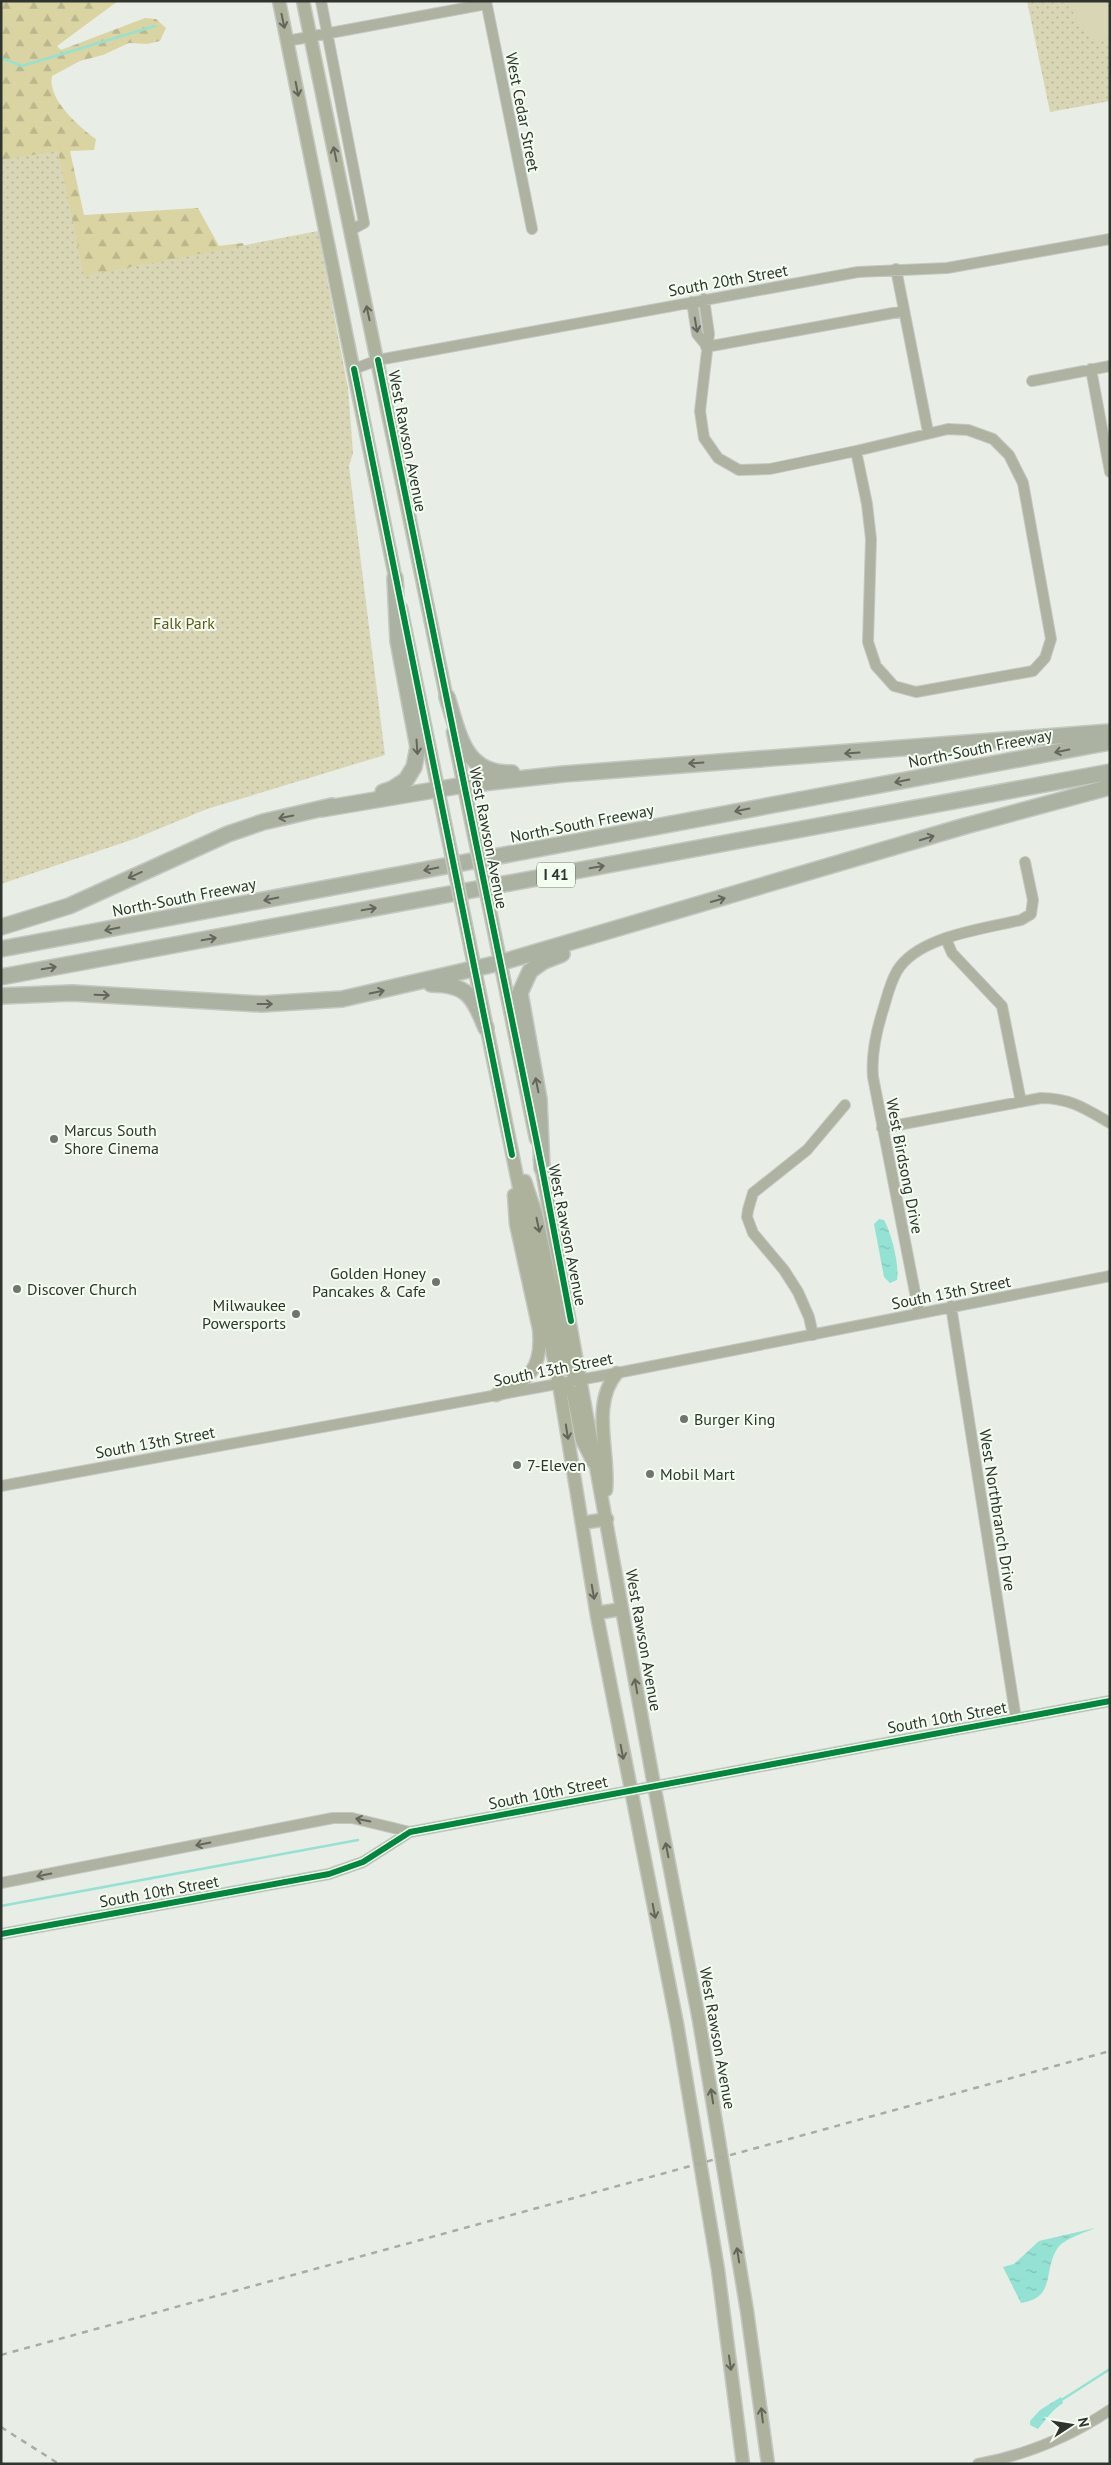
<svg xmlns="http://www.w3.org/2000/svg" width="1111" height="2465" font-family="'PT Sans',sans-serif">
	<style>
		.forest { fill: url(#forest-firs) }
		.park { fill: url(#park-dots) }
		.pitch { fill: #d9d6b5 }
		.water { fill: url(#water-ripples) }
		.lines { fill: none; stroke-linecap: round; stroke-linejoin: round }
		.stream { stroke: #93e2d3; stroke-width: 2.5 }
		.minor-casing { stroke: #c4c8c2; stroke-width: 12 }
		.major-casing { stroke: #c4c8c2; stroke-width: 15 }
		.highway-casing { stroke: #c4c8c2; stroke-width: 18 }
		.minor { stroke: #adb2a1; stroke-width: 10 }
		.major { stroke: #acb29b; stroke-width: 12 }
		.highway { stroke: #acb2a1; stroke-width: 15 }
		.rail { stroke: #a7ada2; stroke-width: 2.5; stroke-dasharray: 6 6; stroke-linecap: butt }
		.major-bridge-casing { stroke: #c4c8c2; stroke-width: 15; stroke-linecap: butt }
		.major-bridge { stroke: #acb29b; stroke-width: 12 }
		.cycleway-casing { stroke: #f3fef1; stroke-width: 9 }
		.cycleway { stroke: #00873e; stroke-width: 6 }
		.oneway { stroke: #62665a }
		.oneway2 { stroke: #62665d }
		.poi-dot { fill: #70756f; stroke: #f3fef1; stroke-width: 2 }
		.labels { text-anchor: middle; stroke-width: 4; stroke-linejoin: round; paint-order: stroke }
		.shield { fill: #f3fef1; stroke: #6a7169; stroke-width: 1 }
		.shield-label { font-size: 15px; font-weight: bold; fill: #30342f }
		.street-label { font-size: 16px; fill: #30342f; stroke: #f3fef1 }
		.park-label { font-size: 16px; fill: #625719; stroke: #f3fef1 }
		.poi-label { font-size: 16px; fill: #30342f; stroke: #f3fef1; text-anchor: start }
	</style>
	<defs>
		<pattern id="forest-firs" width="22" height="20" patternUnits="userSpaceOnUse" patternTransform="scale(1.25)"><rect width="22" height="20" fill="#dad4a3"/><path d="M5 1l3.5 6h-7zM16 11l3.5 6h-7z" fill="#bbb78d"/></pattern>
		<pattern id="park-dots" width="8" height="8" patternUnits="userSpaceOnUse" patternTransform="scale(1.25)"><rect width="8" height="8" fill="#d9d6b5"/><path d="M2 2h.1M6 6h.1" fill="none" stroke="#bbb89c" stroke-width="1.8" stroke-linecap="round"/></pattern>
		<pattern id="water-ripples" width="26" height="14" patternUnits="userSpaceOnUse" patternTransform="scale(1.25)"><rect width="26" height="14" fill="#93e2d3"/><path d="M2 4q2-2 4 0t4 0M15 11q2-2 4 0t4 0" fill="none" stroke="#7fc2b5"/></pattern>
	</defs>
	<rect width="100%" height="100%" fill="#e8eee6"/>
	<!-- forest -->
	<path class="forest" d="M1,1H118L57,46L61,50L145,18L156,19L166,28L160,41L147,44L129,43L103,55L80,61L52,76C47,99 79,127 96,139L94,150L70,151L84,215L198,208L219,246L243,243L263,297L1,704Z"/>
	<!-- park -->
	<path class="park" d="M1027,1H1110V101L1050,112Z
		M58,151L84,276L318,231L348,388L353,453L349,466L385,755L207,809L134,839L1,884V160Z"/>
	<!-- pitch -->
	<path class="pitch" d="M1065,1H1110V37L1096,45Z"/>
	<!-- water -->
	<path class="water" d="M879,1219L884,1220C891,1232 900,1266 897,1280L890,1283L884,1277L874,1224Z
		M1095,2228C1084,2233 1063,2239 1057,2249C1043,2271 1056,2298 1021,2303L1003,2267L1014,2264L1039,2241Z
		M1061,2397L1063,2403C1050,2412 1048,2417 1038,2429L1030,2425V2421L1040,2410Z"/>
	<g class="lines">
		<!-- stream -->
		<path class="stream" d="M1,58L22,66L155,26
			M1,1906L358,1840
			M1060,2401L1110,2369"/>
		<defs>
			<path id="minor" d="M321,1L364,223L351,230
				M486,1L532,229
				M287,41L486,4
				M896,269L928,432
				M704,299L709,334L700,411L704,438L718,458L739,470L770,469L856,451L948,429L968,430L993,439L1009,455L1023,483L1051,639L1045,658L1033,671L916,692L894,686L876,666L868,642L871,539L867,504L856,451
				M692,302L697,334L706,345
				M706,347L904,311
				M354,369L378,360L858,272L947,268L1110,239
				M1091,369L1110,472
				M1032,381L1110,366
				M946,939L952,953L1002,1006L1021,1102
				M882,1128L1041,1098C1070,1098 1086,1109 1110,1123
				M951,1306L1016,1719
				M919,1313L873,1077C871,1054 876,1032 883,1010C887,997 890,983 897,971C918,936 984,929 1021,920L1031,914L1033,900L1025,862
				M813,1335L809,1317L798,1292L784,1270L753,1233L747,1217L748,1210L753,1193L807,1150L845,1105
				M1,1486L617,1373L1110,1276
				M1,1883L333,1818H352L410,1832
				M1,1934L329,1874L363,1862L410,1832L1110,1701
				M978,2464C1026,2455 1070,2437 1110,2410"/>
			<path id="major" d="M279,1L397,586
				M303,1L448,705
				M401,608L448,838
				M453,732L474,835
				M489,906L536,1139
				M463,911L559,1384L597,1616L677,2024L718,2270L743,2464
				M540,1159L654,1785L699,2020L747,2311L768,2464
				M525,1181L536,1214L567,1365L575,1376L582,1379
				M559,1384L573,1393L582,1440L593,1462
				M496,1395C529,1381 543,1368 539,1329L516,1224L514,1195
				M606,1490C610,1453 590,1404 617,1373
				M582,1523L607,1519
				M597,1613L622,1609"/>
			<path id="highway" d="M447,697C459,734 464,775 512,773
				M383,792L392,789L406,780L414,767L418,747L398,641L395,578
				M322,809L464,785L564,774L1110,732
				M1,927L69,906L228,834L263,822L332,806
				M1,949L1110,742
				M1,977L1110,772
				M431,984C468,984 473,997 486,1028
				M1,996L72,993L262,1004L342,999L499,963L965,826L1110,787
				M542,1168L539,1099L520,993L530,971L544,961L562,954"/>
		</defs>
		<!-- minor casing -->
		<use href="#minor" class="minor-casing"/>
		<!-- major casing -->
		<use href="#major" class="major-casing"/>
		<!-- highway casing -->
		<use href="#highway" class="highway-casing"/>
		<!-- minor -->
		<use href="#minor" class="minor"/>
		<!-- major -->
		<use href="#major" class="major"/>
		<!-- highway -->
		<use href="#highway" class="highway"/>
		<!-- rail -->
		<path class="rail" d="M1,2355L1110,2051
			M1,2427L59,2464"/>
		<defs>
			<path id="major-bridge" d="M474,835L489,906
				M448,838L463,911"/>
		</defs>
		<!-- major-bridge casing -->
		<use href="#major-bridge" class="major-bridge-casing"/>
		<!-- major-bridge -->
		<use href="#major-bridge" class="major-bridge"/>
		<defs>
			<path id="cycleway" d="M378,360L542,1168L571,1321
				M354,369L512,1155
				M1,1934L329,1874L363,1862L410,1832L1110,1701"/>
		</defs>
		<!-- cycleway casing -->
		<use href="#cycleway" class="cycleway-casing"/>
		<!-- cycleway -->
		<use href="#cycleway" class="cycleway"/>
	</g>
	<!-- one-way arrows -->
	<defs><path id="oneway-shaft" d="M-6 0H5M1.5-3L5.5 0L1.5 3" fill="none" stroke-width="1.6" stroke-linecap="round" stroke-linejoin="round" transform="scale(1.25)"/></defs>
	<g class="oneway">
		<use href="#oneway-shaft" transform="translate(283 21) rotate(78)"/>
		<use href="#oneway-shaft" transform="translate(297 89) rotate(79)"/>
		<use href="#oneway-shaft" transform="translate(335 154) rotate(-102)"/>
		<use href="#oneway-shaft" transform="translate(368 313) rotate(-102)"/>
		<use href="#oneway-shaft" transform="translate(538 1225) rotate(78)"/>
		<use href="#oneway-shaft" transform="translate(567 1432) rotate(81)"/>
		<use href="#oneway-shaft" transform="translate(593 1592) rotate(80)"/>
		<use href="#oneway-shaft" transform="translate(636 1686) rotate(-100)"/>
		<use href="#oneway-shaft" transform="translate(622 1752) rotate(79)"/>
		<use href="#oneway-shaft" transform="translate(667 1850) rotate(-101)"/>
		<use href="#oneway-shaft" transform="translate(654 1911) rotate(79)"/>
		<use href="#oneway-shaft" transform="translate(712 2096) rotate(-99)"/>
		<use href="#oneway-shaft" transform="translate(738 2255) rotate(-99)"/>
		<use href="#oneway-shaft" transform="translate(730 2363) rotate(82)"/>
		<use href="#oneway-shaft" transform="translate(762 2415) rotate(-97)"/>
	</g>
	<g class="oneway2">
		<use href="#oneway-shaft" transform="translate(696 325) rotate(80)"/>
		<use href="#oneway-shaft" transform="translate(417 747) rotate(86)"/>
		<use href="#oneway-shaft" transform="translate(1062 751) rotate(169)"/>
		<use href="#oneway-shaft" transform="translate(852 753) rotate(176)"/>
		<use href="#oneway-shaft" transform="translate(696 763) rotate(176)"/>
		<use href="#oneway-shaft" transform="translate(902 781) rotate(169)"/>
		<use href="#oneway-shaft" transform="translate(742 810) rotate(169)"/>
		<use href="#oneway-shaft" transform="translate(286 817) rotate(168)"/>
		<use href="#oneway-shaft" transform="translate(927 838) rotate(-17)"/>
		<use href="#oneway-shaft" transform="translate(597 867) rotate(-10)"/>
		<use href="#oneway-shaft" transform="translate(431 869) rotate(169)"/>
		<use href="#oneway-shaft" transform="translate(135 875) rotate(156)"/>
		<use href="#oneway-shaft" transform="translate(271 899) rotate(169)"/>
		<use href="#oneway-shaft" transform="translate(718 900) rotate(-16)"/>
		<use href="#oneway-shaft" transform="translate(369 909) rotate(-10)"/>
		<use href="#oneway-shaft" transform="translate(112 929) rotate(169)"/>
		<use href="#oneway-shaft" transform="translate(209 939) rotate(-10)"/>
		<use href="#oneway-shaft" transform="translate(49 968) rotate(-10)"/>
		<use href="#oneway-shaft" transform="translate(377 992) rotate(-12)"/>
		<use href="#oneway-shaft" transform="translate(102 995) rotate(2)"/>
		<use href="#oneway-shaft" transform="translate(265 1004)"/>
		<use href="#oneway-shaft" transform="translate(537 1085) rotate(-101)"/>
		<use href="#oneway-shaft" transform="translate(363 1820) rotate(-168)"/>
		<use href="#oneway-shaft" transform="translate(203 1844) rotate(169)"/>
		<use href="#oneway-shaft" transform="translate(44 1875) rotate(169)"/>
	</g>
	<!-- markers -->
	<g class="poi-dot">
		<circle cx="54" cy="1139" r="5"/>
		<circle cx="436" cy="1282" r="5"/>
		<circle cx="17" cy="1289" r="5"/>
		<circle cx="296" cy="1314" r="5"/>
		<circle cx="684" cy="1419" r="5"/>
		<circle cx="517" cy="1465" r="5"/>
		<circle cx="650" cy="1474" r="5"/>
	</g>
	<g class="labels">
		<!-- shield labels -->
		<rect class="shield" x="537" y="862.5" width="38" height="25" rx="4"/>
		<g class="shield-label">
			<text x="556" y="880">I 41</text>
		</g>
		<!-- street labels -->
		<g class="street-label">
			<text transform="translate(523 112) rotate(79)" y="6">West Cedar Street</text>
			<text transform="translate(728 280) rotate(-10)" y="6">South 20th Street</text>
			<text transform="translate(408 441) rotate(79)" y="6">West Rawson Avenue</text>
			<text transform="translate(980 748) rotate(-11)" y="6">North-South Freeway</text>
			<text transform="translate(582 823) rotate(-11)" y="6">North-South Freeway</text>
			<text transform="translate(489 838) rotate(79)" y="6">West Rawson Avenue</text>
			<text transform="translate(184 897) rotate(-11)" y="6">North-South Freeway</text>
			<text transform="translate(905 1166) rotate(79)" y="6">West Birdsong Drive</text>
			<text transform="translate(568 1235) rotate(79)" y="6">West Rawson Avenue</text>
			<text transform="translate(951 1292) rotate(-11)" y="6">South 13th Street</text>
			<text transform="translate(553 1369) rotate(-11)" y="6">South 13th Street</text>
			<text transform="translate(155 1442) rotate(-10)" y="6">South 13th Street</text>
			<text transform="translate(998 1510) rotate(81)" y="6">West Northbranch Drive</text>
			<text transform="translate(644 1640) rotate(80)" y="6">West Rawson Avenue</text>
			<text transform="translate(947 1717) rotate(-10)" y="6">South 10th Street</text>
			<text transform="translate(548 1792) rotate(-11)" y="6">South 10th Street</text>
			<text transform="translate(159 1891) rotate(-10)" y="6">South 10th Street</text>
			<text transform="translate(718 2038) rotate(80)" y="6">West Rawson Avenue</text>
		</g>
		<!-- park labels -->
		<g class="park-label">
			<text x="184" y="629">Falk Park</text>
		</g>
		<!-- poi labels -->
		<g class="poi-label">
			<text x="64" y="1136">Marcus South<tspan x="64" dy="18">Shore Cinema</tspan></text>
			<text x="426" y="1279" text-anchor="end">Golden Honey<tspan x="426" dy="18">Pancakes &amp; Cafe</tspan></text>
			<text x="27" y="1295">Discover Church</text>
			<text x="286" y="1311" text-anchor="end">Milwaukee<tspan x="286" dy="18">Powersports</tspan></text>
			<text x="694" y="1425">Burger King</text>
			<text x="527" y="1471">7-Eleven</text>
			<text x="660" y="1480">Mobil Mart</text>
		</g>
	</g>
	<!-- border -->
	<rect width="1111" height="2465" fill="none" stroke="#30342f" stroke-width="5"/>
	<!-- north arrow -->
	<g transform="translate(1071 2425) rotate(78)" stroke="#f3fef1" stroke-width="4" paint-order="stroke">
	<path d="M0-4L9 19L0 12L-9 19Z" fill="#30342f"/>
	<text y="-8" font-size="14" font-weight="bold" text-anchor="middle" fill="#30342f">N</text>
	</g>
</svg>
